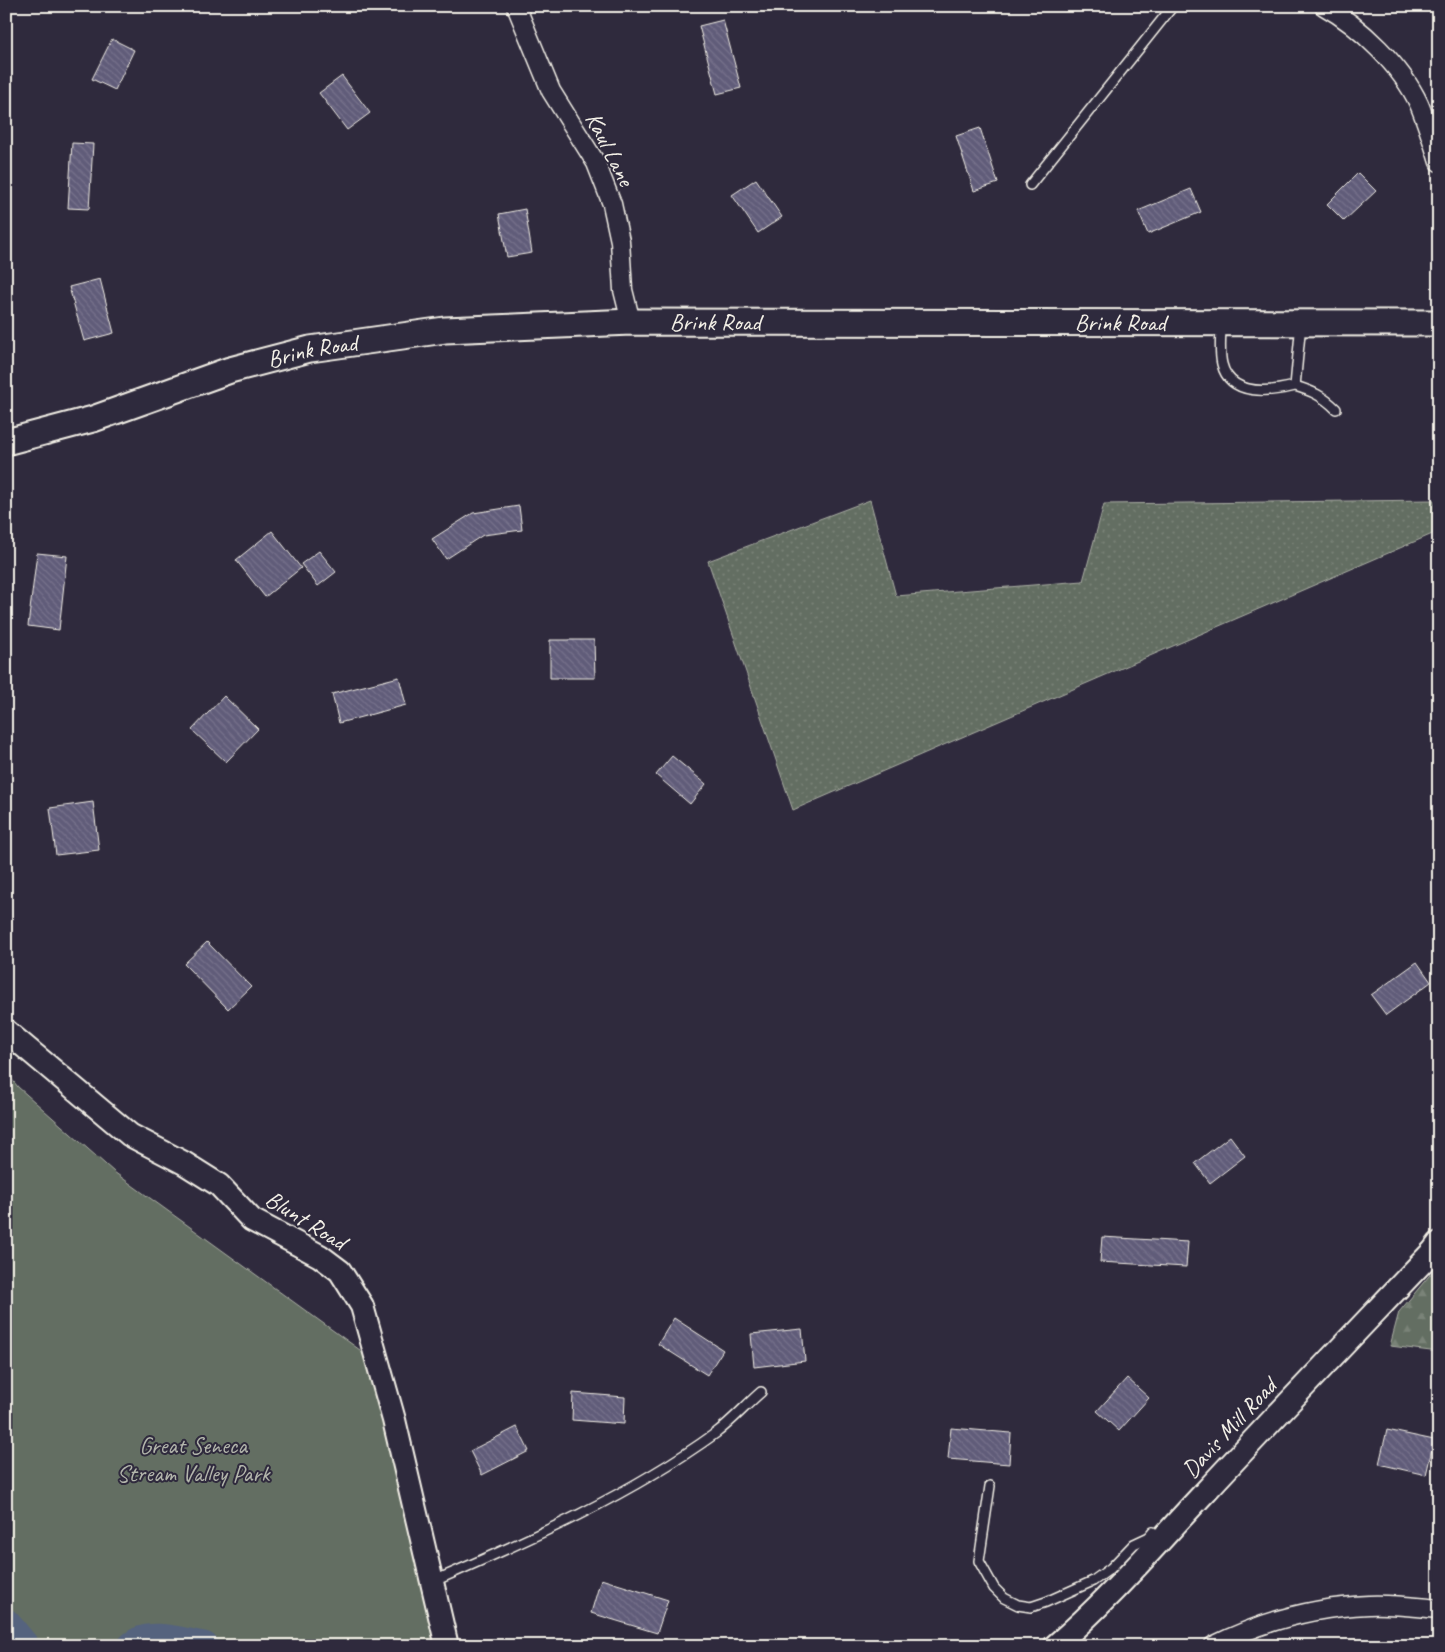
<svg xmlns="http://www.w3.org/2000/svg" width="1445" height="1652" font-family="Caveat,sans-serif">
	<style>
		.grass { fill: url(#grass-dots); stroke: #acb0a5 }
		.forest { fill: url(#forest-firs); stroke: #acb0a5 }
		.park { fill: #636e62; stroke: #acb0a5 }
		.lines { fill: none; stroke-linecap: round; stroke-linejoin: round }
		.river { stroke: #54637e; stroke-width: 29 }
		.building { fill: url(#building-back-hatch); stroke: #f4f1e8 }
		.service-casing { stroke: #f4f1e8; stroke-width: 12 }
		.minor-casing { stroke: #f4f1e8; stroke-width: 21 }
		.tertiary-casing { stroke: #f4f1e8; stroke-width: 26 }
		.secondary-casing { stroke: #f4f1e8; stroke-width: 29 }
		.service { stroke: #2f2a3d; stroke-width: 9 }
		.minor { stroke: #2f2a3d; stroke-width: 18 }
		.tertiary { stroke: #2f2a3d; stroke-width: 22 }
		.secondary { stroke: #2f2a3d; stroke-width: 25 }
		.labels { text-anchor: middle; stroke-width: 4; stroke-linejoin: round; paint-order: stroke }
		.street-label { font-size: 24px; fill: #f4f1e8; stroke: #2f2a3d }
		.park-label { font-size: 24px; fill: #b3b6ac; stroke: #2f2a3d }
	</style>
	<defs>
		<pattern id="grass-dots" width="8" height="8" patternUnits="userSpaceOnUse" patternTransform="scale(1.25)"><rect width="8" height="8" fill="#636e62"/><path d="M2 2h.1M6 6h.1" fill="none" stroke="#7a8378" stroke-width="1.8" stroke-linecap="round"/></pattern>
		<pattern id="forest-firs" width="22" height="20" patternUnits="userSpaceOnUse" patternTransform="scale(1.25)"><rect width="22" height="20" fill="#636e62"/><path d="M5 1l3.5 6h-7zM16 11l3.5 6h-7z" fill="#7a8378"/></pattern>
		<pattern id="building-back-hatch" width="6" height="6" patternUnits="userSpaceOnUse" patternTransform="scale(1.25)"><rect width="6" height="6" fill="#605b79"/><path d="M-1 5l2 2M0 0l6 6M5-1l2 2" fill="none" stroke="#77738c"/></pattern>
	</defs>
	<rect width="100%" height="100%" fill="#2f2a3d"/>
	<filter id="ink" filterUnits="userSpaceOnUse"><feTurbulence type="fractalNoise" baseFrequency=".02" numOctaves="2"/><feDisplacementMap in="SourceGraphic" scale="10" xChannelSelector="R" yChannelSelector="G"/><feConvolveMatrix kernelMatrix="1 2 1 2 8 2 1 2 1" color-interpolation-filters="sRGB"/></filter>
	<g filter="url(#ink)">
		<!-- grass -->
		<path class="grass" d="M870,500L896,596L1083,581L1104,504L1434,500L1437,532L793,810L708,561Z"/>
		<!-- forest -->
		<path class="forest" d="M1439,1264V1352L1390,1346L1399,1312Z"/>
		<!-- park -->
		<path class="park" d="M6,1072L18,1087L114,1172L371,1358L443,1646H6Z"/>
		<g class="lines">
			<!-- river -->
			<path class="river" d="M6,1623L25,1646
				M132,1646C149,1630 184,1643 204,1646"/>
		</g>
		<!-- building -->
		<path class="building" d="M723,20L741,88L717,94L699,26Z
			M112,39L134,50L115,90L92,79Z
			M342,76L370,113L347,130L319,93Z
			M980,128L998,183L974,191L956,136Z
			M72,143L93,144L89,209L68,208Z
			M1358,173L1376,191L1344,221L1327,204Z
			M756,179L782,217L758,233L732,195Z
			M1191,189L1201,212L1148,234L1138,211Z
			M525,209L532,253L507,257L499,214Z
			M100,279L114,333L84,341L69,287Z
			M519,506L522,530L483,535L446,559L432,539L473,513Z
			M272,531L301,568L265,597L236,560Z
			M319,551L336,572L318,586L301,564Z
			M37,553L67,556L59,630L28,626Z
			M550,640H594L595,678H550Z
			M399,677L406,705L339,723L332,694Z
			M224,696L258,729L226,762L192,730Z
			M672,756L706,784L690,804L656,775Z
			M93,802L99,850L56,855L50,808Z
			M207,942L251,987L228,1009L184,964Z
			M1417,962L1431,982L1386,1015L1371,995Z
			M1230,1136L1245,1156L1210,1183L1195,1163Z
			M1102,1237L1188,1242L1186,1267L1100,1262Z
			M674,1318L723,1350L707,1375L658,1344Z
			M802,1329L805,1361L754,1367L751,1334Z
			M1127,1378L1149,1398L1119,1431L1097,1411Z
			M573,1393L625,1397L624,1424L572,1420Z
			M517,1427L529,1451L482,1475L470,1451Z
			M951,1428L1011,1433L1009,1464L948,1459Z
			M1387,1430L1434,1440L1426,1475L1379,1464Z
			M601,1579L668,1600L657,1633L591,1613Z"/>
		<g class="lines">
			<defs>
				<path id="service" d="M1030,185L1173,6
					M1221,325C1221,337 1219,352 1222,364C1230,397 1270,392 1295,386L1301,323
					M1295,386C1312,391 1323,396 1336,409
					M990,1486L979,1561L994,1588L1004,1598L1018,1605L1031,1607L1046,1602L1093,1581L1111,1568L1134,1544L1149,1537L1153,1532L1161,1538
					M434,1581C531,1539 630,1495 716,1433C732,1421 746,1405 761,1392"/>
				<path id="minor" d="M516,6L551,91L596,163L612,204L620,241L623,290L631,322
					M1324,6C1360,26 1402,67 1419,104C1427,123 1433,143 1439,162
					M1213,1646C1261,1622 1315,1607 1369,1605C1392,1604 1416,1607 1439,1609"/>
				<path id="tertiary" d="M6,1031L130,1135L184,1163L219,1185L252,1220L320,1256L340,1271L362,1306L394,1420L447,1646
					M1055,1646C1110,1599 1157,1543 1206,1491C1281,1410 1357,1331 1433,1251L1439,1243"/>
				<g id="secondary">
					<path id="s1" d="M6,442L93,419L230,370L310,349L445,330L631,322L1439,323"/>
				</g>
			</defs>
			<!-- service casing -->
			<use href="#service" class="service-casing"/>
			<!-- minor casing -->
			<use href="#minor" class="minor-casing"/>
			<!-- tertiary casing -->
			<use href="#tertiary" class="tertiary-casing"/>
			<!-- secondary casing -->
			<use href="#secondary" class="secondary-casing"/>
			<!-- service -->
			<use href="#service" class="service"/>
			<!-- minor -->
			<use href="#minor" class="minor"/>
			<!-- tertiary -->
			<use href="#tertiary" class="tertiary"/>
			<!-- secondary -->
			<use href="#secondary" class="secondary"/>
		</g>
	</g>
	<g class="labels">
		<!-- street labels -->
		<g class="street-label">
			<text transform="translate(610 149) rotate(63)" y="8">Kaul Lane</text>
			<text dy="8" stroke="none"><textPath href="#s1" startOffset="725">Brink Road</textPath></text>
			<text dy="8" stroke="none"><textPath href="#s1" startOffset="1130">Brink Road</textPath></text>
			<text dy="8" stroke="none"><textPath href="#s1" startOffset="320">Brink Road</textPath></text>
			<text transform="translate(306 1220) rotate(32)" y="8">Blunt Road</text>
			<text transform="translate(1229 1428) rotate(-47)" y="8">Davis Mill Road</text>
		</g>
		<!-- park labels -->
		<g class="park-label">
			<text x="193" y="1453">Great Seneca<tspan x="193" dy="28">Stream Valley Park</tspan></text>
		</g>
	</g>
	<!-- margin -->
	<rect width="1445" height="1652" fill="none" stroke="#2f2a3d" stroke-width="25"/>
	<rect x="12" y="12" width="1420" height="1627" fill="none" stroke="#f4f1e8" stroke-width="2" filter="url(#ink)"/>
</svg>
